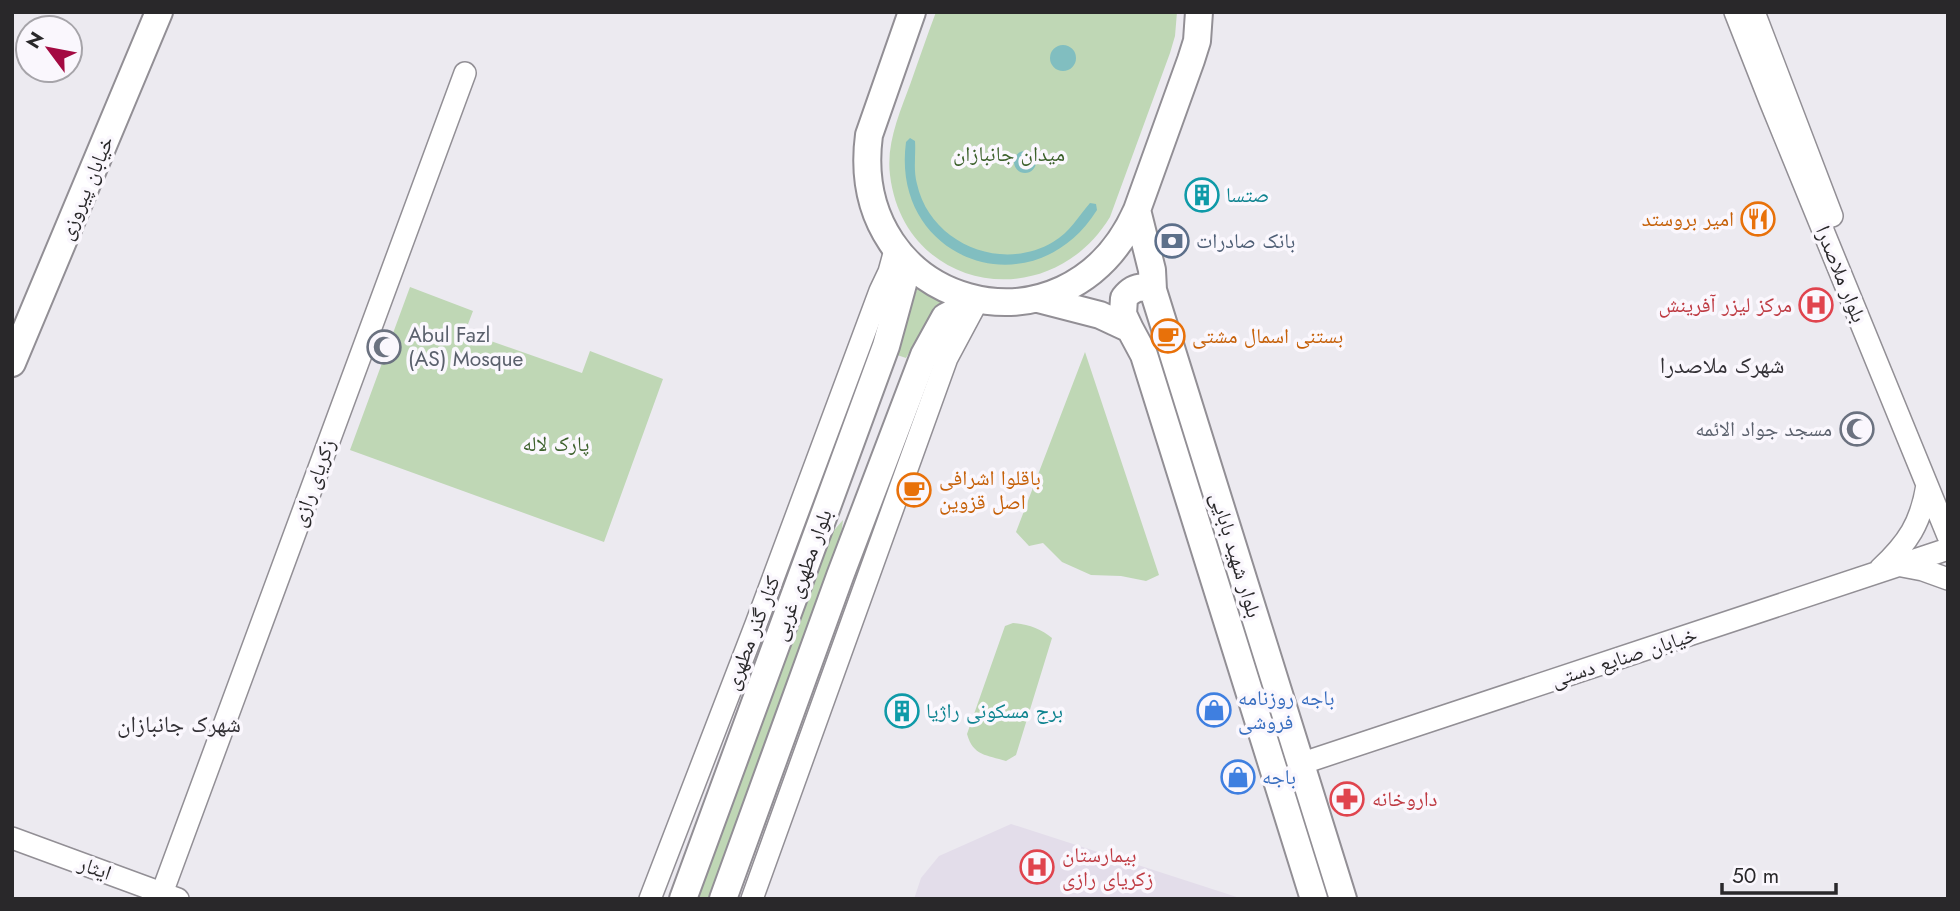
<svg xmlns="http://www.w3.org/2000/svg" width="1960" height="911" font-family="Jost,'Noto Naskh Arabic',sans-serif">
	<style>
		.built { fill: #e3ddea }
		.green { fill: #bfd7b5 }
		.water { fill: #81bec0 }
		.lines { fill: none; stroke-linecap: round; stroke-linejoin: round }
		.minor-casing { stroke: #928f95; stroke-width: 24 }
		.major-casing { stroke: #928f95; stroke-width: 30 }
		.minor { stroke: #fff; stroke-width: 21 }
		.major { stroke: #fff; stroke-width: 26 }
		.labels { text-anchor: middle; stroke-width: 7; stroke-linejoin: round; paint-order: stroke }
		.park-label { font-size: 21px; fill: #3b602a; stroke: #faf7fd }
		.street-label { font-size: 21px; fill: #29282a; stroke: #faf7fd }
		.culture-label { font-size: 21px; fill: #0d838f; stroke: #faf7fd; text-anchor: start }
		.food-label { font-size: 21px; fill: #c56008; stroke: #faf7fd; text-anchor: start }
		.service-label { font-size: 21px; fill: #4e5e75; stroke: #faf7fd; text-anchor: start }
		.health-label { font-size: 21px; fill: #be3a42; stroke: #faf7fd; text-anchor: start }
		.worship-label { font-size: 21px; fill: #5b616d; stroke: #faf7fd; text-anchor: start }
		.shop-label { font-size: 21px; fill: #366cbe; stroke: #faf7fd; text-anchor: start }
		.neighbourhood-label { font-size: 23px; fill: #333136; stroke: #faf7fd }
	</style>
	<rect width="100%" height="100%" fill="#eceaf0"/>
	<!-- built -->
	<path class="built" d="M1011,824L1243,899H914L921,878L939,856Z"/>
	<!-- green -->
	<path class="green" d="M936,12H1177L1175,36L1170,53L1110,217C1049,317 904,292 890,175C886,143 900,112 911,82C919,59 927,36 936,12Z
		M920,281L950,299L930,317L906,358L894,354Z
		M410,287L473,311L465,332L582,373L590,351L663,379L604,542L350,450Z
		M1085,352L1159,575L1146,581L1121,576L1091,575L1062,562L1043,543L1029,546L1016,532Z
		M843,520L840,544L713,899H695L829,536Z
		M1013,623C1028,624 1041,629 1052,638L1016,755L1006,761C987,755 973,756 967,734L1005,626Z"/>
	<!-- water -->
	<path class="water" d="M1050 58a13 13 0 1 1 26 0a13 13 0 1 1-26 0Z
		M910,138L915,141C916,156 913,169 917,184C930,243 1001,273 1053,242C1070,232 1078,217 1090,203L1096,204L1097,210C1033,312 890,261 906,142Z
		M1014 162a11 11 0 1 1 22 0a11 11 0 1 1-22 0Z"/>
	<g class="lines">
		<defs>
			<path id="minor" d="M1735,12L1770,101L1948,536
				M1754,12L1832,216
				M1902,566L1923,570L1948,579
				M1880,569C1908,543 1921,523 1927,485
				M1300,764L1948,549
				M12,838L178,899
				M162,893L465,73
				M650,899L756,624L880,291L889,272L895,250
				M752,899L947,358L978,300"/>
			<path id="major" d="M912,12L869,135C846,308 1067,369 1137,210L1191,60L1197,41L1199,12
				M1137,210L1152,270L1153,290L1343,899
				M1038,299L1100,315L1130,329L1144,355L1314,899
				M1130,329L1123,314L1124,298C1132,288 1141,285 1153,290
				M12,363L159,12
				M683,899L886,346L903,284L896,250
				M723,899L840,576L924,355L945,317L978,300"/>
		</defs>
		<!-- minor casing -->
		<use href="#minor" class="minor-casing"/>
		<!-- major casing -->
		<use href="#major" class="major-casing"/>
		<!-- minor -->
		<use href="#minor" class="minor"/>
		<!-- major -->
		<use href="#major" class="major"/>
	</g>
	<!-- icons -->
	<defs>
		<symbol id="building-ring" viewBox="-11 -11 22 22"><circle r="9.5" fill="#faf7fd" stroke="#0f9aa8" stroke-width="1.5"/><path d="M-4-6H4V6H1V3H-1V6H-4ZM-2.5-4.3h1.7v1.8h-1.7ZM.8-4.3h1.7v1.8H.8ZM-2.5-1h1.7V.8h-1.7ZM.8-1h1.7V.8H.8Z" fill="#0f9aa8"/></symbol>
		<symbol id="restaurant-ring" viewBox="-11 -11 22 22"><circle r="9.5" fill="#faf7fd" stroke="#e8710a" stroke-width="1.5"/><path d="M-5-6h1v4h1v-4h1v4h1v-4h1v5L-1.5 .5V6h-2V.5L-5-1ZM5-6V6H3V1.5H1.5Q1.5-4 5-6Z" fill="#e8710a"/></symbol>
		<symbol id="bank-ring" viewBox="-11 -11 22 22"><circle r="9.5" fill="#faf7fd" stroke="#5c6f8a" stroke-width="1.5"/><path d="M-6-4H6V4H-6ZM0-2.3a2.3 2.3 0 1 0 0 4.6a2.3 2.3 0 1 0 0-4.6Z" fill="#5c6f8a"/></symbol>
		<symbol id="hospital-ring" viewBox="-11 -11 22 22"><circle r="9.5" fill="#faf7fd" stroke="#e0444e" stroke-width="1.5"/><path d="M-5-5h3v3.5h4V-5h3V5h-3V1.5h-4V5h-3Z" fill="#e0444e"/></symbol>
		<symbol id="cafe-ring" viewBox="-11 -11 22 22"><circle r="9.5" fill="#faf7fd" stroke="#e8710a" stroke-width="1.5"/><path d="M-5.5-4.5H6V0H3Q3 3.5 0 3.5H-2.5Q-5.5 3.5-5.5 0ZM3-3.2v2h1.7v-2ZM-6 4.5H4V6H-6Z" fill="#e8710a"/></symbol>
		<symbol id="mosque-ring" viewBox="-11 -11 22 22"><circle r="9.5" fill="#faf7fd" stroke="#6b7280" stroke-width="1.5"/><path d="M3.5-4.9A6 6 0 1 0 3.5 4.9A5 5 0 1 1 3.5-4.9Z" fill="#6b7280"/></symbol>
		<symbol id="shop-ring" viewBox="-11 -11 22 22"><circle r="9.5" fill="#faf7fd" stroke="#3f7fe0" stroke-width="1.5"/><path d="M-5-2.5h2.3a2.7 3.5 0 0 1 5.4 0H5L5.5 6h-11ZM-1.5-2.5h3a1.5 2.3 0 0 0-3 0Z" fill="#3f7fe0"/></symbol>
		<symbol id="pharmacy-ring" viewBox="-11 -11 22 22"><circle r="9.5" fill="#faf7fd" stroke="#e0444e" stroke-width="1.5"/><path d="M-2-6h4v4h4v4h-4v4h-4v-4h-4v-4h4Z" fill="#e0444e"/></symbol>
	</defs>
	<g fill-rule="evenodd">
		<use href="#building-ring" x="1183" y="176" width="38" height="38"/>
		<use href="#restaurant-ring" x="1739" y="200" width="38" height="38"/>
		<use href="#bank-ring" x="1153" y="222" width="38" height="38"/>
		<use href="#hospital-ring" x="1797" y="286" width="38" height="38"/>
		<use href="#cafe-ring" x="1149" y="317" width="38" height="38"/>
		<use href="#mosque-ring" x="365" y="328" width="38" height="38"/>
		<use href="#mosque-ring" x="1838" y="410" width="38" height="38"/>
		<use href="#cafe-ring" x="895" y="471" width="38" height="38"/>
		<use href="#shop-ring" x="1195" y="691" width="38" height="38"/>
		<use href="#building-ring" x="883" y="692" width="38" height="38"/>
		<use href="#shop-ring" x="1219" y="758" width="38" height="38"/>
		<use href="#pharmacy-ring" x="1328" y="780" width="38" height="38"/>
		<use href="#hospital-ring" x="1018" y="848" width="38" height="38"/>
	</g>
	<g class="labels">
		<!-- park labels -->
		<g class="park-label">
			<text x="1009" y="161">میدان جانبازان</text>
			<text x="556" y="451">پارک لاله</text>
		</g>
		<!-- street labels -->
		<g class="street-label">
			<text transform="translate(86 188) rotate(-67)" y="7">خیابان پیروزی</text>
			<text transform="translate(1841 274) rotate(68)" y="7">بلوار ملاصدرا</text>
			<text transform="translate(313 483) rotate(-70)" y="7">زکریای رازی</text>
			<text transform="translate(1236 555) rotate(73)" y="7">بلوار شهید بابایی</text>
			<text transform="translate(802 575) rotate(-70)" y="7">بلوار مطهری غربی</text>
			<text transform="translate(752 633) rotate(-69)" y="7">کنار گذر مطهری</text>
			<text transform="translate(1624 657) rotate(-18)" y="7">خیابان صنایع دستی</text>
			<text transform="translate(95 868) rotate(20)" y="7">ایثار</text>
		</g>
		<!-- culture labels -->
		<g class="culture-label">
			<text x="1226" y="202">صتسا</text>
			<text x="926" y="718">برج مسکونی راژیا</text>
		</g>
		<!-- food labels -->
		<g class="food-label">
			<text x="1734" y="226" text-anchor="end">امیر بروستد</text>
			<text x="1192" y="343">بستنی اسمال مشتی</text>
			<text x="939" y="485">باقلوا اشرافی<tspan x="939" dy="24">اصل قزوین</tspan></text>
		</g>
		<!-- service labels -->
		<g class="service-label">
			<text x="1196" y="248">بانک صادرات</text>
		</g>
		<!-- health labels -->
		<g class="health-label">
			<text x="1792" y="312" text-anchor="end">مرکز لیزر آفرینش</text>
			<text x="1372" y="806">داروخانه</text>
			<text x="1062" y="862">بیمارستان<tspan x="1062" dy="24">زکریای رازی</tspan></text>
		</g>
		<!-- worship labels -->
		<g class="worship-label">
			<text x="408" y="342">Abul Fazl<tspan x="408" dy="24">(AS) Mosque</tspan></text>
			<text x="1832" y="436" text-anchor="end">مسجد جواد الائمه</text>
		</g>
		<!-- shop labels -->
		<g class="shop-label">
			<text x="1238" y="705">باجه روزنامه<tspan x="1238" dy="24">فروشی</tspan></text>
			<text x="1262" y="784">باجه</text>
		</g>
		<!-- neighbourhood labels -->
		<g class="neighbourhood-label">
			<text x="1722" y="373">شهرک ملاصدرا</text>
			<text x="179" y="732">شهرک جانبازان</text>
		</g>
	</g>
	<!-- border -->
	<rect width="1960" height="911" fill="none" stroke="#29282a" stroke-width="28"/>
	<!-- north arrow -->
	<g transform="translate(49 49) rotate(302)"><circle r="33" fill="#faf7fd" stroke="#a6a4a9" stroke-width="2"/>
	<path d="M0-5L12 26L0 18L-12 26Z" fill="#a40a42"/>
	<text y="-10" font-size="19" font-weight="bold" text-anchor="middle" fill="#29282a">N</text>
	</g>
	<!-- scale -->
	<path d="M1722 883v10h114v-10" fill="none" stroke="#29282a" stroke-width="3.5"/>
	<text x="1732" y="883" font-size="21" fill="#29282a" stroke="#faf7fd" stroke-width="5" paint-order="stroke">50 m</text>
</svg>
